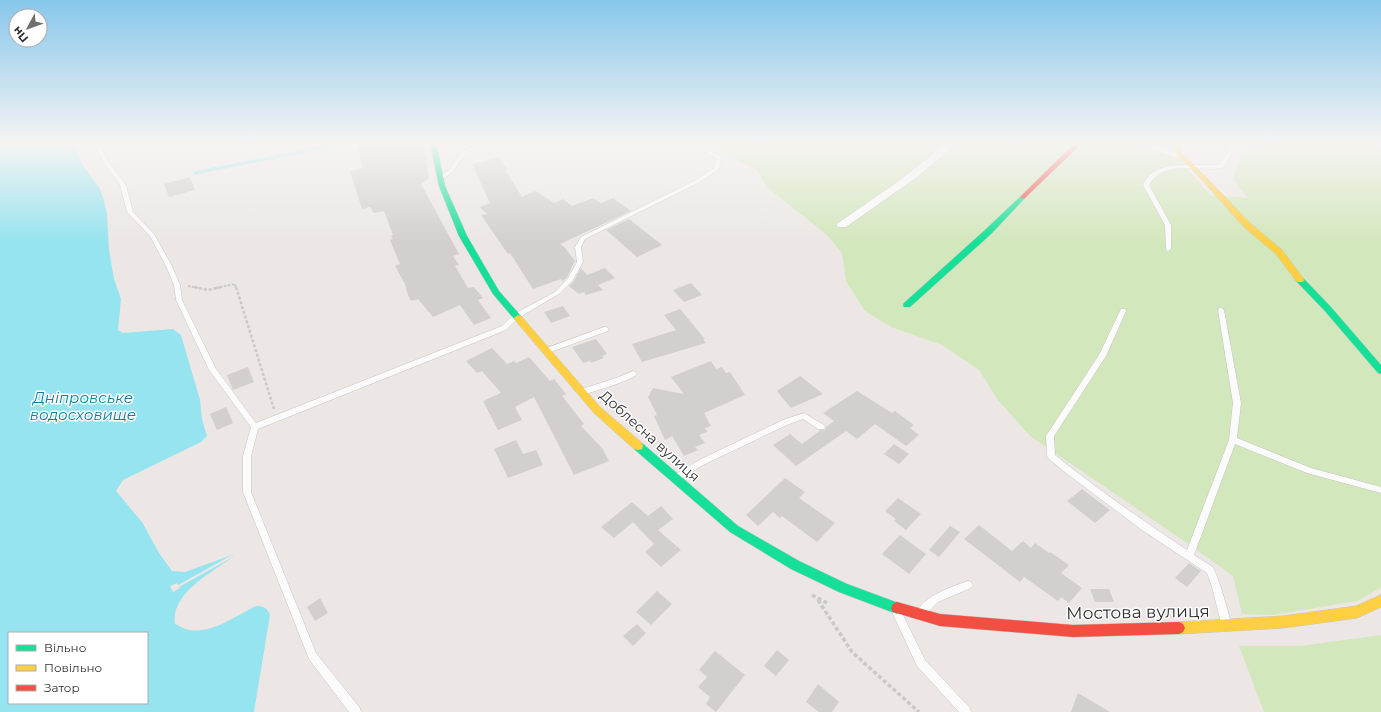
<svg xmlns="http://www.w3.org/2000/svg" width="1381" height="712" font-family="Montserrat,sans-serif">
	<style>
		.green { fill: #d3e7bc }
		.water { fill: #96e4ef; fill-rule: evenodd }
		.pier { fill: #ece7e4 }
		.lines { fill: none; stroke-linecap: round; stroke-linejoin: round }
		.stream { stroke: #96e4ef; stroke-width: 3.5 }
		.building { fill: #d2cfcd }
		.lane-casing { stroke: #c5c4c5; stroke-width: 1 }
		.street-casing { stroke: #c5c4c5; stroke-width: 1 }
		.fast-casing { stroke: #c5c4c5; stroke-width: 1 }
		.slow-casing { stroke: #c5c4c5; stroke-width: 1 }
		.jam-casing { stroke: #c5c4c5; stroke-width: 1 }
		.path-far2 { stroke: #c9c9c8; stroke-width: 2; stroke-dasharray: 2.5 1.5; stroke-linecap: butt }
		.path-far1 { stroke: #c9c9c8; stroke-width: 2.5; stroke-dasharray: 3 2; stroke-linecap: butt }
		.path { stroke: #c9c9c8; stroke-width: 3.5; stroke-dasharray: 4 2.5; stroke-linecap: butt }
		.lane { fill: #fcfbfb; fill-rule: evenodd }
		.street { fill: #fcfbfb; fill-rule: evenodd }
		.fast { fill: #16e098; fill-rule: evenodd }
		.slow { fill: #ffcf43; fill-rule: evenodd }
		.jam { fill: #f24e42; fill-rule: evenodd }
		.labels { text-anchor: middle; stroke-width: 3; stroke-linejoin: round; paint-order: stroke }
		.street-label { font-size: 14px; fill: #2e2e2e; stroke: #fff }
		.water-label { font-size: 15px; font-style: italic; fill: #097fa0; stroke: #fff }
		.near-street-label { font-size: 17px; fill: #2e2e2e; stroke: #fff }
	</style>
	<rect width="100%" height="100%" fill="#ece7e4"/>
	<!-- green -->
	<path class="green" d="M700,142H1171L1169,147L1210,195L1248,198L1233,179L1240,158L1253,142H1381V588L1357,601L1274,615L1242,614L1233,576L1190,545L1030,436L998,400L979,370L942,345L891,327L865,311L846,281L842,253L827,235L767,187L757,170Z
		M1381,635V712H1264L1239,646H1300Z"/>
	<!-- water -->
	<path class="water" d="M0,142H72L82,164L99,187L103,197L107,214L109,250L114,279L121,299L118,330L123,333L173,329L181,335L200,400L202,419L207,436L201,442L123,480L116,491L142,522L159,553L172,571L185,572L232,555L233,557C212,572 170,594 175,624C180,626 185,630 190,630C212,634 237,615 256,606C264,606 267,608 270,615L254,712H0ZM9,633H147V703H9Z"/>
	<!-- pier -->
	<path class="pier" d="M232,555L233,557L179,587L180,588L173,592L170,586L177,583L178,585Z"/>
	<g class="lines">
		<!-- stream -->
		<path class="stream" d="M195,173L350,142"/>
	</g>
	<!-- building -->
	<path class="building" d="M375,142H423L429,178L421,184L459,254L453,256L459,265L455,266L468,288L474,287L483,298L478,300L491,318L474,325L460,305L433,317L418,299L411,301L408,295L405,284L395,266L400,264L390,240L393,239L391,236L393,235L384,211L374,213L370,207L362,209L350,171L363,168L357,146Z
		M498,158L508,169L505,170L522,197L536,191L554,203L563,199L572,206L593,198L601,203L613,198L631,211L560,244L565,248L575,261L567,277L563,281L561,279L533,289L510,253L508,254L481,215L487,214L480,207L490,203L472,164Z
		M190,177L195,190L169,197L164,184Z
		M629,219L662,245L637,257L606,230Z
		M581,268L587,275L605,268L615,278L598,285L603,290L586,295L584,292L579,294L569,286L574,281Z
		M691,283L702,295L684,302L673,290Z
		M563,306L570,316L551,323L544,312Z
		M680,309L705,339H703L706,343L642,362L632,344L676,330L664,315Z
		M596,339L607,354L602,356L604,358L591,363L590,361L583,363L572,347Z
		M492,348L507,364L514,361L516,363L529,357L550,381L554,379L566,394L562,396L584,424L581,426L602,448L609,461L574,475L534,397L515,407L522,420L498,430L483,401L501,393L482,371L477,373L466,361Z
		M711,361L716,369L722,367L726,373L730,372L745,395L704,413L711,426L705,428L707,432L699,435L705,443L695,447L698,450L684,456L672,436L665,440L654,416L657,415L648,397L653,388L684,394L671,377Z
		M248,367L254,382L233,390L227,375Z
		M800,376L823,394L791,408L777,391Z
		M857,391L892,413L895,411L914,425L910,428L919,435L906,446L875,424L857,439L846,431L796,466L773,445L790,434L802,444L821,430H825L826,427L834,421L823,413Z
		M226,407L233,423L217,430L210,414Z
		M516,440L523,454L536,450L543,465L508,478L494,449Z
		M894,444L909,454L899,464L884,454Z
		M785,478L805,492L799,498L835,523L817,542L782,516L780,518L773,512L758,526L746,515Z
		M1082,489L1110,510L1095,523L1067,501Z
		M898,498L921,514L906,530L894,521L896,519L885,511Z
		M632,502L648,516L661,506L673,519L658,530L681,550L661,567L645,552L654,544L633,522L614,538L601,527Z
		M979,525L1012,551L1023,541L1031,548L1035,543L1049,553L1050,552L1069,565L1061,573L1082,588L1069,603L1061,597L1058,601L1024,577L1020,582L964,539Z
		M950,526L960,532L939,557L929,550Z
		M900,535L926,554L909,574L882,554Z
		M1189,563L1201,571L1187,587L1175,578Z
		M1090,589H1109L1114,602H1095Z
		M657,591L672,604L651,625L636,612Z
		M320,598L328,613L315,621L307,607Z
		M637,624L646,633L633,646L623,636Z
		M777,650L789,660L776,676L764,666Z
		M715,651L745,675L716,712L706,704L710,697L698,687L707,677L699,670Z
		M818,684L839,702L832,712H819L806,702Z
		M1078,693L1110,712H1071Z"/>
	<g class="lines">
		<defs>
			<path id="lane" d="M94,142H99L107,160L126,185L133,212L154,234L172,266L180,285L182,300L216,369L256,423L502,326L514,314L555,292L568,278L577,262L575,247L581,237L696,180L715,167L716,158L686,142H693L722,157L719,169L700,182L585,239L581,247L583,262L573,280L559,294L518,318L506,330L258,429L251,456V492L316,653L360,708L361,712H349L309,659L243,492V456L251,427L209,370L176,300L174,285L166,266L150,236L127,212L120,185L102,160Z
				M1234,142H1239L1223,168C1199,172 1163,159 1149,185L1171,225V249L1168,251L1166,250L1165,225L1143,185C1145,182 1146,179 1148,177C1162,160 1200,166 1219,165Z
				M471,147L474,149L473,150C470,152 467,153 464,156C456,164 453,179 438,178V176L448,171L460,154Z
				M1219,308H1221L1224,310L1241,403L1237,438L1311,468L1381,487V493L1307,473L1235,444L1194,555L1213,567C1221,585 1226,604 1231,623L1229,626L1226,628L1223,626L1221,623L1212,587L1207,573L1142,530L1066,473L1048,458L1047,456L1046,436L1099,355L1120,311L1121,309H1125L1126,311L1106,356L1054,436L1055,455C1097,489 1142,520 1187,550L1229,440L1233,403L1218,310Z
				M604,327H606L609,329L608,331L548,353H546L543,351L544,349Z
				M633,371L636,372L637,374C629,382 594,391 582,395L579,394L578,392L579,390L619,377Z
				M804,413L824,425L825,427L824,429H818L803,419L789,424L705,464L680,479L677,480L674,479L673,477L674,475L699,460L783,420Z
				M968,581L971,582L973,585L971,588L938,602L925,615L922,616L919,615L917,612C925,595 952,587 968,581Z
				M897,608L900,609L925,660L970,708L971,712H959L917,666L892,612L894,609Z"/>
			<path id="street" d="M948,142H959L917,177L846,227H838L836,225L838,223L896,183Z
				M1132,142H1149L1183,153L1184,155L1179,158L1134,144Z"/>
			<path id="fast" d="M430,142H436L445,186L467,236L499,291L521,316L522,318L521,320H515L493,294L459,236L439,186Z
				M1023,195L1025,196V198L991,234L910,307H904L903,305L904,303L985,230L1021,196Z
				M1300,277L1303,278L1330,306L1381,365V374L1378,373L1324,310L1297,282L1296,280Z
				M638,442L642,443L738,526L799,561L847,584L901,604L903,608L901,612L897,614L839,592L791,569L730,532L634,449L633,446L634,443Z"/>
			<path id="slow" d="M1175,142H1181L1182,154L1196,167L1250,223L1282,250L1303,278L1304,280L1303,282H1297L1276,254L1244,227L1192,169L1177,156Z
				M518,315L521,316L600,407L642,443L643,446L642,449L638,450L634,449L594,413L515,320L514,318Z
				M1381,595V607L1357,618L1283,628L1179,634L1175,632L1173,628L1175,624L1179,622L1283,616L1356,606Z"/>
			<path id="jam" d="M1076,142H1083L1025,198H1021V196Z
				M897,602L940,614L1073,625L1179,622L1183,624L1185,628L1183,632L1179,634L1073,637L940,626L893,612L891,608L893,604Z"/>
		</defs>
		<!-- lane casing -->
		<use href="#lane" class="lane-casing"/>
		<!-- street casing -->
		<use href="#street" class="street-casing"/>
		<!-- fast casing -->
		<use href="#fast" class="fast-casing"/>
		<!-- slow casing -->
		<use href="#slow" class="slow-casing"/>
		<!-- jam casing -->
		<use href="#jam" class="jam-casing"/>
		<!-- path-far2 -->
		<path class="path-far2" d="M188,286L199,288
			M216,288L235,284L236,288"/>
		<!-- path-far1 -->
		<path class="path-far1" d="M194,287L208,290L221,287
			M236,287L274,409"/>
		<!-- path -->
		<path class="path" d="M812,595L829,604
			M818,600L852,652L919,712"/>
		<!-- lane -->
		<use href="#lane" class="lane"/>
		<!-- street -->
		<use href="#street" class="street"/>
		<!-- fast -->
		<use href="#fast" class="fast"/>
		<!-- slow -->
		<use href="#slow" class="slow"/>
		<!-- jam -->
		<use href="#jam" class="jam"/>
	</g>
	<!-- sky -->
	<linearGradient id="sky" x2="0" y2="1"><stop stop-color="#87c7eb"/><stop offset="0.59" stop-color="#f6f4f3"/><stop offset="1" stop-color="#f6f4f3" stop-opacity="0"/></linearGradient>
	<rect width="1381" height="242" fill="url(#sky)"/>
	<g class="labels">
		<!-- street labels -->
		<g class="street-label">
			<text transform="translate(650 436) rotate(42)" y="5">Доблесна вулиця</text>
		</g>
		<!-- water labels -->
		<g class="water-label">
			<text x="83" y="403">Дніпровське<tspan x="83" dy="17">водосховище</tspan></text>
		</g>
		<!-- near-street labels -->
		<g class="near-street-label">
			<text transform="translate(1138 612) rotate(-1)" y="6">Мостова вулиця</text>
		</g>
	</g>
	<!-- legend -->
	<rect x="8" y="632" width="140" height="72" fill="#ffffff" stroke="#ababab"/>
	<rect x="16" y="645" width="20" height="6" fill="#16e098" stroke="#ababab"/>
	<text x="44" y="652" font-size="12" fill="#2e2e2e">Вільно</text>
	<rect x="16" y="665" width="20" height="6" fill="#ffcf43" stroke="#ababab"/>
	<text x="44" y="672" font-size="12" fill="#2e2e2e">Повільно</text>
	<rect x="16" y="685" width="20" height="6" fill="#f24e42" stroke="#ababab"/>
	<text x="44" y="692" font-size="12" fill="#2e2e2e">Затор</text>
	<!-- north arrow -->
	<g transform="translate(28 28) rotate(229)"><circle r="19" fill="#ffffff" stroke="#ababab"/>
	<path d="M0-3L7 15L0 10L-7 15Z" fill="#706f6e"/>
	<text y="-6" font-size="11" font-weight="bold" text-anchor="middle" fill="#2e2e2e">Пн</text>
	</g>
</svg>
